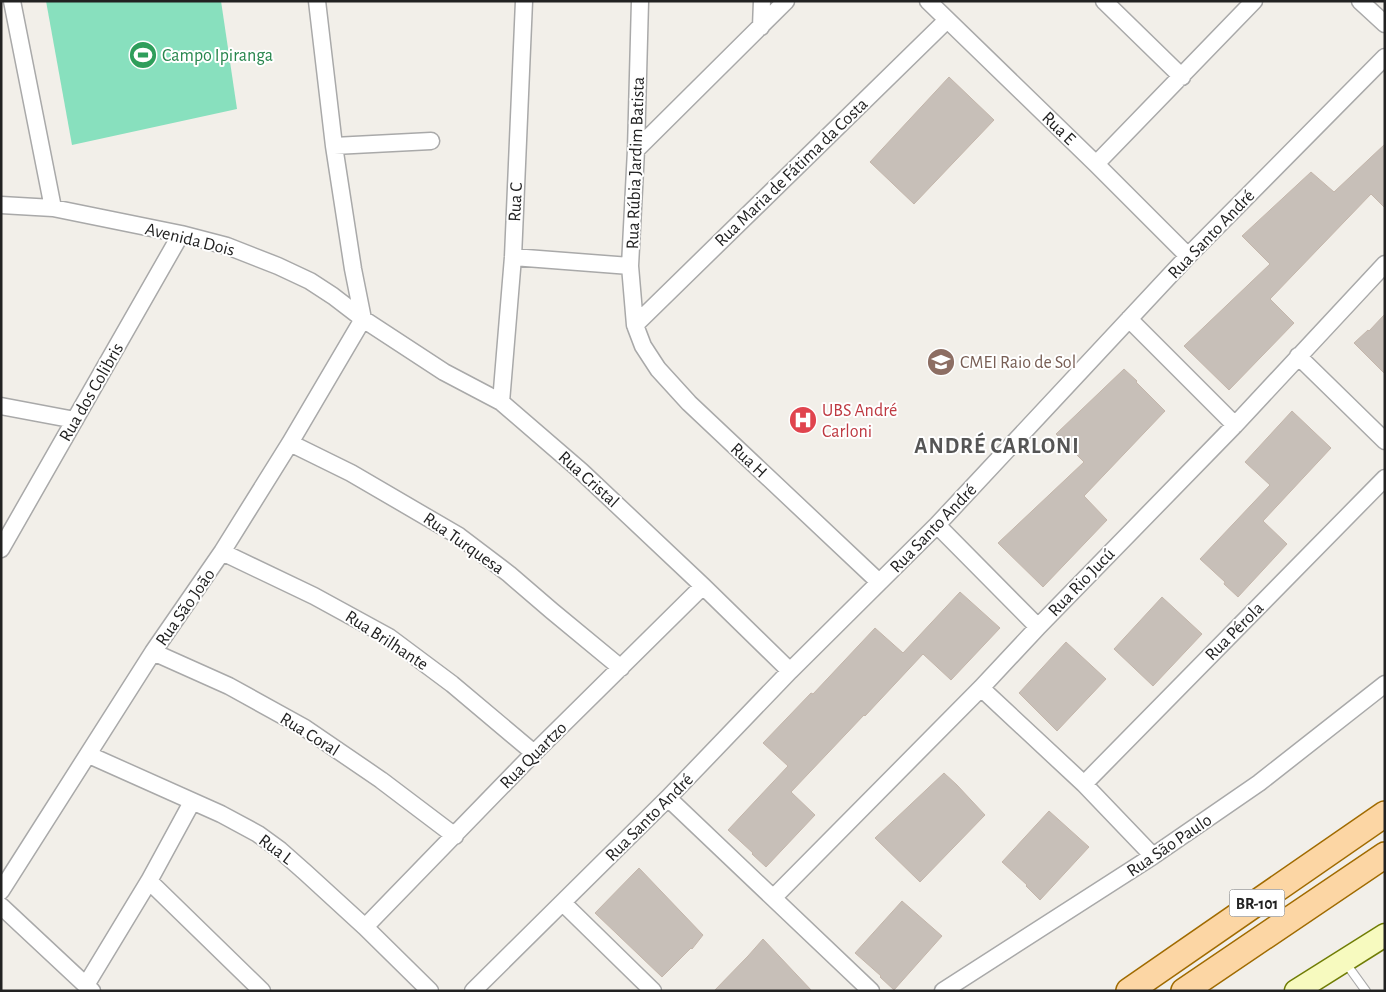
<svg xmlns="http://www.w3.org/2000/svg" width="1386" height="992" font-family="'Alegreya Sans',sans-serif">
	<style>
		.pitch { fill: #88e0be }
		.building { fill: #c7bfb8; stroke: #c4b6ab }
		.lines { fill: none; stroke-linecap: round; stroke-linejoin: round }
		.lane-casing { stroke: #a9a9a9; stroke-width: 10 }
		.street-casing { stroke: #a9a9a9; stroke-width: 19 }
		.secondary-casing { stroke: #707d05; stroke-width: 25 }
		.primary-casing { stroke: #a06b00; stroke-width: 28 }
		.lane { stroke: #fff; stroke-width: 8 }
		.street { stroke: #fff; stroke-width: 16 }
		.secondary { stroke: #f7fabf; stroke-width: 22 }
		.primary { stroke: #fcd6a4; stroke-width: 25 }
		.labels { text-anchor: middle; stroke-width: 4; stroke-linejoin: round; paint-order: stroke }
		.shield { fill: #fff; stroke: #646464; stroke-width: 1 }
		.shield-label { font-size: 16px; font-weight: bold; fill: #222 }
		.leisure-label { font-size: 18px; fill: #27864d; stroke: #fff; text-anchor: start }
		.street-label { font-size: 18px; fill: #222; stroke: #fff }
		.education-label { font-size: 18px; fill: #785e54; stroke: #fff; text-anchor: start }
		.health-label { font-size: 18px; fill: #be3a42; stroke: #fff; text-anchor: start }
		.district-label { font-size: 22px; font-weight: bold; letter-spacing: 1px; fill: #555; stroke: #fff }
	</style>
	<rect width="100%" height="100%" fill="#f2efe9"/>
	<!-- pitch -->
	<path class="pitch" d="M46,1H221L237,109L72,145Z"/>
	<!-- building -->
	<path class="building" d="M949,77L994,120L914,204L870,162Z
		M1385,144V208L1371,194L1270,299L1294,323L1229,390L1184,346L1270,264L1242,236L1311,172L1334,192Z
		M1385,314V374L1354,343L1368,330L1369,331Z
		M1124,369L1137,381L1136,382L1165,411L1084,496L1107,520L1043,587L998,543L1084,462L1056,434Z
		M1292,411L1331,448L1263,521L1287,544L1238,597L1224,584L1225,582L1200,559L1270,485L1245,462Z
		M960,592L1000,628L951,680L923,654L865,716L864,715L791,792L815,815L766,867L752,854L753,853L728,830L788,766L763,743L811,693L813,694L875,628L903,653Z
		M1162,597L1202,634L1153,686L1114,649Z
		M1066,642L1106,679L1057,731L1019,693Z
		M944,773L957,785L985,815L920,882L875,838Z
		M1049,811L1089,847L1040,900L1026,886L1027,885L1002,862Z
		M639,868L703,935L692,949L691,948L662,977L595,913Z
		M902,901L942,936L894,990L880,977L881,976L855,953Z
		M763,939L812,991H714L748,956Z"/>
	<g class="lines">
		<defs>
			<path id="lane" d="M1345,962L1366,991"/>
			<path id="street" d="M12,1L53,208
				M317,1L334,146L353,269L363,319
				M640,1L636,150L630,266L635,325L643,346L658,369L689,403L879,582
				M928,1L1096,164L1188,256
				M1104,1L1182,77
				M1360,1L1385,24
				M761,27L762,1
				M334,146L431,141
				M636,150L786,1
				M1096,164L1254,1
				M1,205L53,208L181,234L227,246L278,266L310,281L333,296L363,319L444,372L501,402L581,471L703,586L790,671
				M513,257L630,266
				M1129,319L1235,425
				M635,325L947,20
				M1298,356L1385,441
				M501,402L513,257L524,1
				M1,406L75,420
				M290,443L351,473L459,536L509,574L552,611L621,668
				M937,525L1038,627
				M1,549L181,234
				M222,552L314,596L389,637L452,684L534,753
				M153,652L229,686L305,728L381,780L455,836
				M981,688L1084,784L1153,856
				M89,755L221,814L258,834L280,850L306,873L365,927L430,991
				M1084,784L1385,478
				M668,798L871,991
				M149,881L262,991
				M1,891L153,652L222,552L290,443L363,319
				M774,897L981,688L1038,627L1235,425L1385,264
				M563,903L653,991
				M1,906L92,991
				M365,927L534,753L703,586
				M86,985L149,881L192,802
				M473,991L668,798L790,671L937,525L1188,256L1385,57
				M943,991L1153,856L1259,783L1385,684"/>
			<path id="secondary" d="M1296,991L1385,935"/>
			<path id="primary" d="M1129,991L1385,814
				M1184,991L1385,855"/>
		</defs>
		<!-- lane casing -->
		<use href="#lane" class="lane-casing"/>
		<!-- street casing -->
		<use href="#street" class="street-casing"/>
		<!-- secondary casing -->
		<use href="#secondary" class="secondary-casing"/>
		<!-- primary casing -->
		<use href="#primary" class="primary-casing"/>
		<!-- lane -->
		<use href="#lane" class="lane"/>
		<!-- street -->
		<use href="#street" class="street"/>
		<!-- secondary -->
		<use href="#secondary" class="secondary"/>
		<!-- primary -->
		<use href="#primary" class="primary"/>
	</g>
	<!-- icons -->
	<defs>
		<symbol id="stadium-disc" viewBox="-11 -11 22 22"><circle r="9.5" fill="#2e9e5b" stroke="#fff"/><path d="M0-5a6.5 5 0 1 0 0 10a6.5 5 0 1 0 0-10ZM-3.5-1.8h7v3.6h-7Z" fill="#fff"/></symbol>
		<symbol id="school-disc" viewBox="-11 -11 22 22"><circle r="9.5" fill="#8d6e63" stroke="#fff"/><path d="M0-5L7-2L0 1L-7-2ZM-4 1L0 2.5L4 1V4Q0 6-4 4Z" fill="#fff"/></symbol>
		<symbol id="hospital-disc" viewBox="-11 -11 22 22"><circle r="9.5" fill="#e0444e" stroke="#fff"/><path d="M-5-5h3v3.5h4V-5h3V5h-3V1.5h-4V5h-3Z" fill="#fff"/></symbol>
	</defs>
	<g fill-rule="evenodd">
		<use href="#stadium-disc" x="127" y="39" width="32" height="32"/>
		<use href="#school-disc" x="925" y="346" width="32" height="32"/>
		<use href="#hospital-disc" x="787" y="404" width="32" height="32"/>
	</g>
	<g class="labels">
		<!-- shield labels -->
		<rect class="shield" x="1229.5" y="889.5" width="55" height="27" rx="4"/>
		<g class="shield-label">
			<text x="1257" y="909">BR-101</text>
		</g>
		<!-- leisure labels -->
		<g class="leisure-label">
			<text x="162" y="61">Campo Ipiranga</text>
		</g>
		<!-- street labels -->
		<g class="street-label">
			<text transform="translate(1059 128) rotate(44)" y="6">Rua E</text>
			<text transform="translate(635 163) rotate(-88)" y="6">Rua Rúbia Jardim Batista</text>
			<text transform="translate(791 172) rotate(-44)" y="6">Rua Maria de Fátima da Costa</text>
			<text transform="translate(515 202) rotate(-87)" y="6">Rua C</text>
			<text transform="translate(1211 234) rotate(-46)" y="6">Rua Santo André</text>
			<text transform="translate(190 239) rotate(14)" y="6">Avenida Dois</text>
			<text transform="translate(91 392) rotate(-60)" y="6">Rua dos Colibris</text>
			<text transform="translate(749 460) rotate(43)" y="6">Rua H</text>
			<text transform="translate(589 479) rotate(42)" y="6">Rua Cristal</text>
			<text transform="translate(933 528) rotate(-46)" y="6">Rua Santo André</text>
			<text transform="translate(464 543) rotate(35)" y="6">Rua Turquesa</text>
			<text transform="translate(1081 582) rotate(-46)" y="6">Rua Rio Jucú</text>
			<text transform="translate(185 607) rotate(-55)" y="6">Rua São João</text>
			<text transform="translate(1234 631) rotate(-45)" y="6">Rua Pérola</text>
			<text transform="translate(387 640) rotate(33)" y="6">Rua Brilhante</text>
			<text transform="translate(310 734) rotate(32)" y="6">Rua Coral</text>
			<text transform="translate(533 755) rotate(-45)" y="6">Rua Quartzo</text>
			<text transform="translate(649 817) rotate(-45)" y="6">Rua Santo André</text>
			<text transform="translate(1169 845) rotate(-34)" y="6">Rua São Paulo</text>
			<text transform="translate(276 849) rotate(37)" y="6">Rua L</text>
		</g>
		<!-- education labels -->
		<g class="education-label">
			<text x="960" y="368">CMEI Raio de Sol</text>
		</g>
		<!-- health labels -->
		<g class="health-label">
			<text x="822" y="416">UBS André<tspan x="822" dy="21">Carloni</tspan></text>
		</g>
		<!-- district labels -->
		<g class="district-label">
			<text x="997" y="453">ANDRÉ CARLONI</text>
		</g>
	</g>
	<!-- border -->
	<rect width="1386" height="992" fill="none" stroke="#222222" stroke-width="5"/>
</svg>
